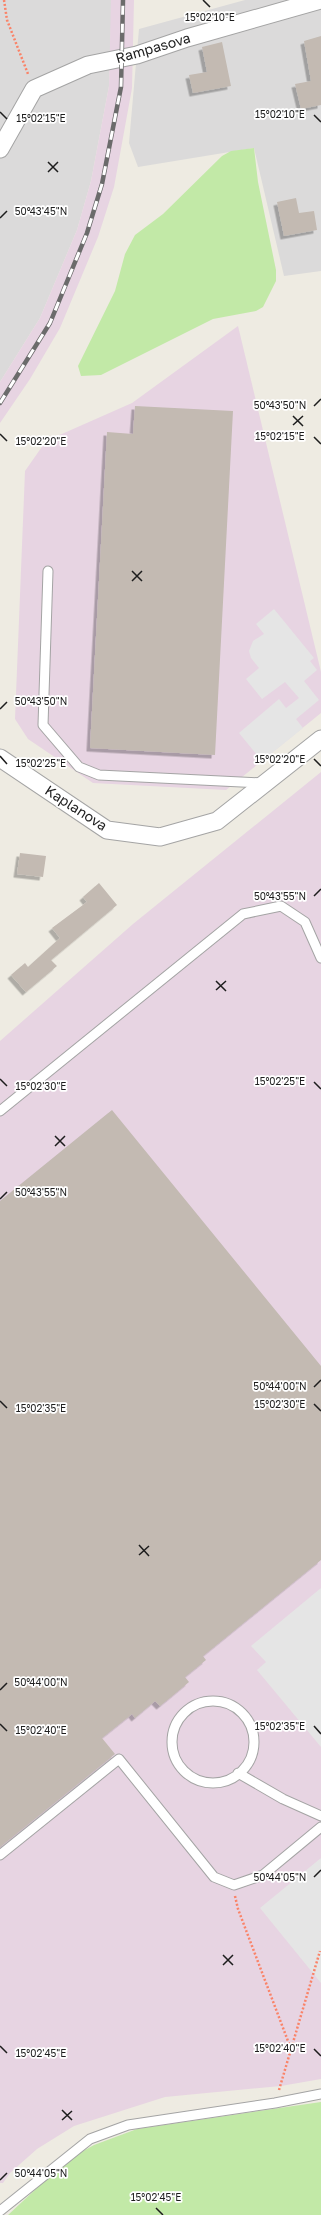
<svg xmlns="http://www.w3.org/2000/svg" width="321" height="2215" font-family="'Golos Text',sans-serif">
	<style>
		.residential { fill: #dbdada }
		.industrial { fill: #e7d4e2 }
		.grass { fill: #c2e9a7 }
		.parking { fill: #e5e5e5 }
		.building { fill: #c3bab2; filter: url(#shadow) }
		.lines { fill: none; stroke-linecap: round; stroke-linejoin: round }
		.service-casing { stroke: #a4a4a4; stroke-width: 11 }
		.minor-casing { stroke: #a4a4a4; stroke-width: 19 }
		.path { stroke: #fa8368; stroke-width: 2.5; stroke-dasharray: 2 2; stroke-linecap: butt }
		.service { stroke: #fff; stroke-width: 9 }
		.minor { stroke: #fff; stroke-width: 17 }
		.rail-casing { stroke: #6b6b6b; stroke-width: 4.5 }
		.rail { stroke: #fff; stroke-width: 3; stroke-dasharray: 9; stroke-linecap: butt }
		.ticks { fill: none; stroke: #1d1d1d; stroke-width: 1.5 }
		.labels { text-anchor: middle; stroke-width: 3.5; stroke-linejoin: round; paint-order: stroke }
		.street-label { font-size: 14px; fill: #1d1d1d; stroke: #fff }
		.ticks-label { font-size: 10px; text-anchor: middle; fill: #1d1d1d; stroke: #fff; stroke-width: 3.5; stroke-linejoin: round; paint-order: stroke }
	</style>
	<defs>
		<filter id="shadow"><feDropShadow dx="-3.5" dy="3.5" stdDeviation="0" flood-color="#0004"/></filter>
	</defs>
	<rect width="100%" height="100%" fill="#eeebe2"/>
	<!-- residential -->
	<path class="residential" d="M0,0H111V25L109,86L91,181L77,230L40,318L0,382Z
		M245,0H321V271L284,276L254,148L138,167L129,143L139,29Z"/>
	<!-- industrial -->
	<path class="industrial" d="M111,0H134L132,88L114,187L98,237L60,328L30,379L0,423V382L40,318L77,230L91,181L109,86Z
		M238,326L321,672V713L226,790L93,783L28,739L15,719L25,471L46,441L132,403Z
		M321,772V2079L281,2086L165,2097L74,2126L37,2149L10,2173L3,2183H0V1041L133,924Z"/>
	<!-- grass -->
	<path class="grass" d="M254,148L258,182L276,270V281L263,307L256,311L213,319L101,375L81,376L78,366L115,291L125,254L135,235L163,214L222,156L231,151Z
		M321,2102V2215H8L67,2160L94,2145L137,2129Z"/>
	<!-- parking -->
	<path class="parking" d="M274,609L314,658L310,661L317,670L304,681L319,700L296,719L303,728L262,761L239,733L279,699L286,708L299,698L285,682L262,699L246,679L259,668L251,658L249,651L253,641L264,634L256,624Z
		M321,1588V1747L257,1670L266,1662L251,1646Z
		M321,1858V1983L260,1908Z"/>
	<!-- building -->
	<path class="building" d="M321,36V105L301,109L295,84L311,81L304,41Z
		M222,42L231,86L193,93L189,75L207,72L202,47Z
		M296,198L299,213L314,211L317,230L284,236L277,202Z
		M135,406L233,411L215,755L90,748L107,432L133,434Z
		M20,853L46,856L43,877L17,874Z
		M99,883L117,905L51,960L57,966L26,992L11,975L25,963L28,967L60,938L52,928L87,902L83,897Z
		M112,1110L321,1366V1560L203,1656L206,1660L185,1677L189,1682L171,1697L160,1706L155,1701L135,1718L132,1714L102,1738L115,1754L0,1847V1201Z"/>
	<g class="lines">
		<defs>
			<path id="service" d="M48,571L43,725L79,767L99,775L263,783
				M0,1111L243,914L281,906L305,922L321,958
				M172 1742a41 41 0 1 1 82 0a41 41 0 1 1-82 0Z
				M238,1773L283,1799L321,1816
				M0,1855L119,1759L214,1877L234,1885L263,1875L321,1827
				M0,2211L90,2139L128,2125L275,2103L321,2094"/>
			<path id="minor" d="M0,149L34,89L88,65L137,55L187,38L321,0
				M0,758L107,830L160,837L217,821L321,739"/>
		</defs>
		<!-- service casing -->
		<use href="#service" class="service-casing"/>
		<!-- minor casing -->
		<use href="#minor" class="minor-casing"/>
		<!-- path -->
		<path class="path" d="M4,0L7,20L28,74
			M235,1896L238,1909L291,2049
			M279,2090L320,1951"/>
		<!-- service -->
		<use href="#service" class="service"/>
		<!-- minor -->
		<use href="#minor" class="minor"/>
		<defs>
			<path id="rail" d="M0,403L50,323L87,233L102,184L121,87L123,0"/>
		</defs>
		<!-- rail casing -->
		<use href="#rail" class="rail-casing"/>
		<!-- rail -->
		<use href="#rail" class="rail"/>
	</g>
	<!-- ticks -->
	<path class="ticks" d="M203,0L210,7M0,112L7,119M314,115L321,122M48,162L58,172M48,172L58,162M0,218L7,211M314,406L321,399M293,416L303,426M293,425L303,416M0,434L7,441M314,437L321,444M132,571L142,581M132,581L142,571M0,709L7,702M0,756L7,764M314,759L321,766M314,896L321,889M216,981L226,991M216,990L226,981M0,1079L7,1086M314,1082L321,1089M55,1136L65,1146M55,1146L65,1136M0,1199L7,1192M314,1387L321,1380M0,1401L7,1408M314,1404L321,1411M139,1545L149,1556M139,1555L149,1546M0,1690L7,1683M0,1724L7,1731M314,1726L321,1734M314,1877L321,1870M223,1955L233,1965M223,1965L233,1955M0,2046L7,2053M314,2049L321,2056M62,2110L72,2120M62,2120L72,2111M0,2180L7,2173M156,2208L163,2215"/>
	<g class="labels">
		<!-- street labels -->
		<g class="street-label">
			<text transform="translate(153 48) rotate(-16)" y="5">Rampasova</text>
			<text transform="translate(76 808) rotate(33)" y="5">Kaplanova</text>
		</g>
	</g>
	<g class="ticks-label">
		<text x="210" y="21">15°02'10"E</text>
		<text x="280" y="118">15°02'10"E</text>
		<text x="41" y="122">15°02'15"E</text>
		<text x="41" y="215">50°43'45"N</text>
		<text x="280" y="409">50°43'50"N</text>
		<text x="280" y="440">15°02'15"E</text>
		<text x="41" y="445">15°02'20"E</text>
		<text x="41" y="705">50°43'50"N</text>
		<text x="280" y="763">15°02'20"E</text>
		<text x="41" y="767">15°02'25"E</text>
		<text x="280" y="900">50°43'55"N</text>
		<text x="280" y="1085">15°02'25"E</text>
		<text x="41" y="1090">15°02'30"E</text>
		<text x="41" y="1196">50°43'55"N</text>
		<text x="280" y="1390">50°44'00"N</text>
		<text x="280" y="1408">15°02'30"E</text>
		<text x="41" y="1412">15°02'35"E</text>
		<text x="41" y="1686">50°44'00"N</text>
		<text x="280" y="1730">15°02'35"E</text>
		<text x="41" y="1734">15°02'40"E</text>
		<text x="280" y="1881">50°44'05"N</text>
		<text x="280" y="2052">15°02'40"E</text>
		<text x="41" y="2057">15°02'45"E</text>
		<text x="41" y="2177">50°44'05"N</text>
		<text x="156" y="2201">15°02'45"E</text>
	</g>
</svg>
